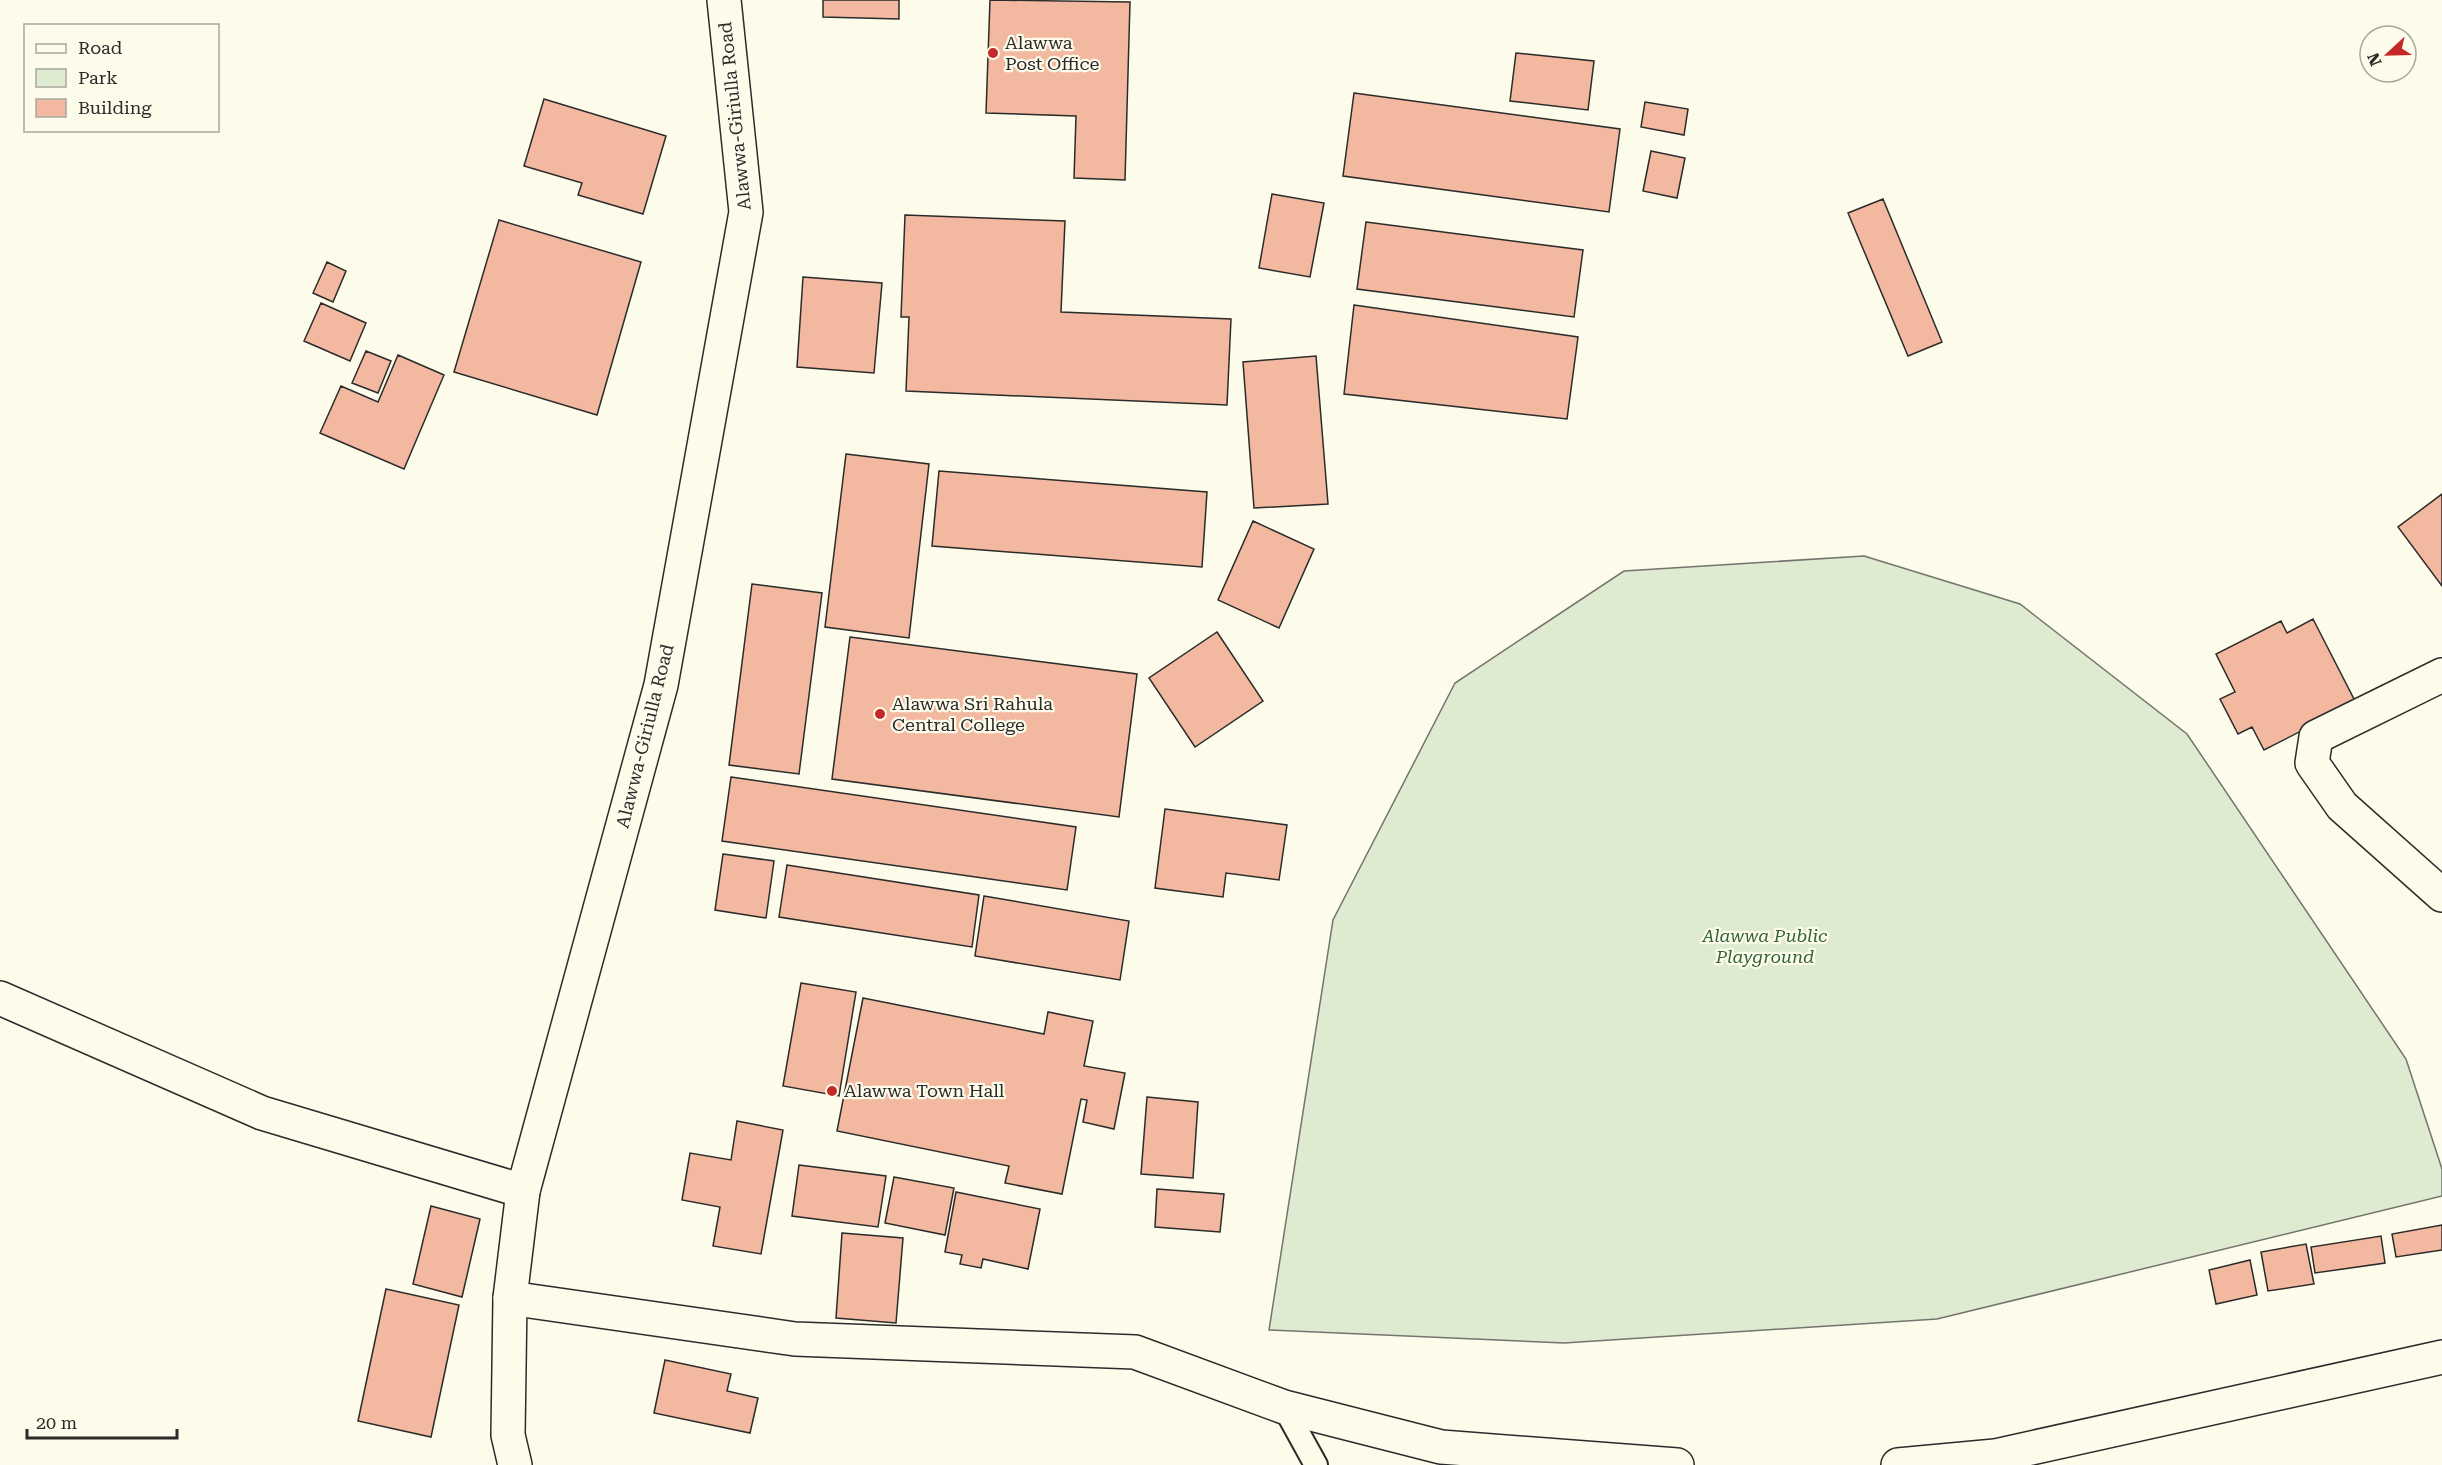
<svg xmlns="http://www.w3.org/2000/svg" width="2442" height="1465" font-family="'Roboto Serif',serif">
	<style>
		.green { fill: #deebd1; stroke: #74746e; stroke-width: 1.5 }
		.building { fill: #f2b8a0; stroke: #2b2b2b; stroke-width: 1.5 }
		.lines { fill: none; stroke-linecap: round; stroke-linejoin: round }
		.lane-casing { stroke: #2b2b2b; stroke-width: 26 }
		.street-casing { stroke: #2b2b2b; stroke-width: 36 }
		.primary-casing { stroke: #2b2b2b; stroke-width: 36 }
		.lane { stroke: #fdfbea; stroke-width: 22 }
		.street { stroke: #fdfbea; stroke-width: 33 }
		.primary { stroke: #fdfbea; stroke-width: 33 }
		.poi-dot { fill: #c62828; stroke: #fdfbea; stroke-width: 2 }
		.labels { text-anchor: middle; stroke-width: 4.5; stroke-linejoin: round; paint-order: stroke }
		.poi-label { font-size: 18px; fill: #2b2b2b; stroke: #fdfbea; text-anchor: start }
		.street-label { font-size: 18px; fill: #2b2b2b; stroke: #fdfbea }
		.park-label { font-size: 18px; font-style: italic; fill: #34623c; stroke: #fdfbea }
	</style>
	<rect width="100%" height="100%" fill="#fdfbea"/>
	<!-- green -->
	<path class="green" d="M1864,556L2020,604L2187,734L2406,1059L2442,1169V1196L1937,1319L1564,1343L1269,1330L1333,920L1455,683L1624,571Z"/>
	<!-- building -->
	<path class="building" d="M823,0H899V19L823,17Z
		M990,0L1130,2L1125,180L1074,178L1076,116L986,113Z
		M1516,53L1594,61L1588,110L1510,101Z
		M1354,93L1620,129L1609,212L1343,176Z
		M544,99L666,136L643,214L578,195L582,183L524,166Z
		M1645,102L1688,109L1684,135L1641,127Z
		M1651,151L1685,158L1677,198L1643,191Z
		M1272,194L1324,203L1310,277L1259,268Z
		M1883,199L1942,342L1908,356L1848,213Z
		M905,215L1065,221L1061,312L1231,319L1227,405L906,391L909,317H901Z
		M499,220L641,262L597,415L454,372Z
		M1366,222L1583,250L1574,317L1357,289Z
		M327,262L346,271L333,302L313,293Z
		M803,277L882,283L874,373L797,367Z
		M321,303L366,323L350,361L304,341Z
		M1354,305L1578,337L1567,419L1344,394Z
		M366,351L391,361L378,393L352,383Z
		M398,355L444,375L404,469L320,433L341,386L378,402Z
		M1316,356L1328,504L1254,508L1243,362Z
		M846,454L929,464L909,638L825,627Z
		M939,471L1207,492L1202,567L932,546Z
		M2442,494V586L2398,527Z
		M1253,521L1314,549L1279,628L1218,600Z
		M752,584L822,593L799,774L729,765Z
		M2313,619L2356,703L2264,750L2252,727L2238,734L2220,699L2235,692L2216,654L2281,621L2287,633Z
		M1217,632L1263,701L1195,747L1149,678Z
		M850,637L1137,674L1119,817L832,779Z
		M731,777L1076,827L1067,890L722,841Z
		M1165,809L1287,825L1279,880L1226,873L1223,897L1155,888Z
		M723,854L774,861L766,918L715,910Z
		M787,865L979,895L972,947L779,917Z
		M984,896L1129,921L1120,980L975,956Z
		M801,983L856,992L839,1096L783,1086Z
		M863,998L1044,1034L1048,1012L1093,1021L1084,1066L1125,1073L1114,1129L1083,1122L1087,1100L1081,1099L1062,1194L1005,1183L1009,1166L837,1131Z
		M1147,1097L1198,1102L1193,1178L1141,1174Z
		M737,1121L783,1130L761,1254L713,1246L720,1207L682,1200L690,1153L731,1160Z
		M799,1165L886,1176L878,1227L792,1216Z
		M894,1177L954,1188L945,1235L885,1223Z
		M1157,1189L1224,1194L1220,1232L1155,1227Z
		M956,1192L1040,1209L1028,1269L983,1259L981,1268L960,1264L962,1255L945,1252Z
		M431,1206L480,1219L462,1297L413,1284Z
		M2442,1225V1250L2396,1257L2392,1234Z
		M842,1233L903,1238L896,1323L836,1318Z
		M2381,1236L2385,1263L2315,1273L2311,1247Z
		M2306,1244L2314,1284L2268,1291L2261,1252Z
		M2250,1260L2257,1295L2216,1304L2209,1270Z
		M386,1289L459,1305L431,1437L358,1421Z
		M665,1360L731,1374L727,1391L758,1398L750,1433L654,1413Z"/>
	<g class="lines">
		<defs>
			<path id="lane" d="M1284,1407L1316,1465"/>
			<path id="street" d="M2442,675L2316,737L2312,763L2342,806L2442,895
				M0,998L262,1113L523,1191
				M510,1298L795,1339L1135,1352L1284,1407L1441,1447L1677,1465
				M1898,1465L1995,1456L2442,1357"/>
			<path id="primary" d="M515,1465L508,1435L510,1298L523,1191L661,685L746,212L724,0"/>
		</defs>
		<!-- lane casing -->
		<use href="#lane" class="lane-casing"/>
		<!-- street casing -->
		<use href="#street" class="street-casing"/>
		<!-- primary casing -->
		<use href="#primary" class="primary-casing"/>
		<!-- lane -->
		<use href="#lane" class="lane"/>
		<!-- street -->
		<use href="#street" class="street"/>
		<!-- primary -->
		<use href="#primary" class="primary"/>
	</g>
	<!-- markers -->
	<g class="poi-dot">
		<circle cx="993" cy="53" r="6"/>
		<circle cx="880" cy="714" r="6"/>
		<circle cx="832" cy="1091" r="6"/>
	</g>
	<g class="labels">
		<!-- poi labels -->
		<g class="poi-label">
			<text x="1005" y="49">Alawwa<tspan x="1005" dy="21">Post Office</tspan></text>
			<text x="892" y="710">Alawwa Sri Rahula<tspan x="892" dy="21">Central College</tspan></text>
			<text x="844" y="1097">Alawwa Town Hall</text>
		</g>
		<!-- street labels -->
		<g class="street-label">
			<text transform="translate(735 116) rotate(-96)" y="6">Alawwa-Giriulla Road</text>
			<text transform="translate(645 736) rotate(-76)" y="6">Alawwa-Giriulla Road</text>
		</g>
		<!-- park labels -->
		<g class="park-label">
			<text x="1765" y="942">Alawwa Public<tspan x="1765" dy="21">Playground</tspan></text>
		</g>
	</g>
	<!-- legend -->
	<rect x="24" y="24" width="195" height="108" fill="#fdfbea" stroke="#a9a89e" stroke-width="1.5"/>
	<rect x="36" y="44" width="30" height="9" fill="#fdfbea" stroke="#a9a89e" stroke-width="1.5"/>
	<text x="78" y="54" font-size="18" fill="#2b2b2b">Road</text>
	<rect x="36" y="69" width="30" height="18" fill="#deebd1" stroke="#a9a89e" stroke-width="1.5"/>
	<text x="78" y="84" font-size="18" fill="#2b2b2b">Park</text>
	<rect x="36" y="99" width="30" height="18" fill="#f2b8a0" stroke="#a9a89e" stroke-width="1.5"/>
	<text x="78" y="114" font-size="18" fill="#2b2b2b">Building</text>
	<!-- north arrow -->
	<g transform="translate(2388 54) rotate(248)"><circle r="28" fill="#fdfbea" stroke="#a9a89e" stroke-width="1.5"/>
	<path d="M0-4.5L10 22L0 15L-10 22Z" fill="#c62828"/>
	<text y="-9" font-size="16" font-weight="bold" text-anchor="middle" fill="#2b2b2b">N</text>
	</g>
	<!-- scale -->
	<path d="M27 1429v9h150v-9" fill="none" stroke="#2b2b2b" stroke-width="3"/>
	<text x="36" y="1429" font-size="18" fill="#2b2b2b" stroke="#fdfbea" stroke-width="4.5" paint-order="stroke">20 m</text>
</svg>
